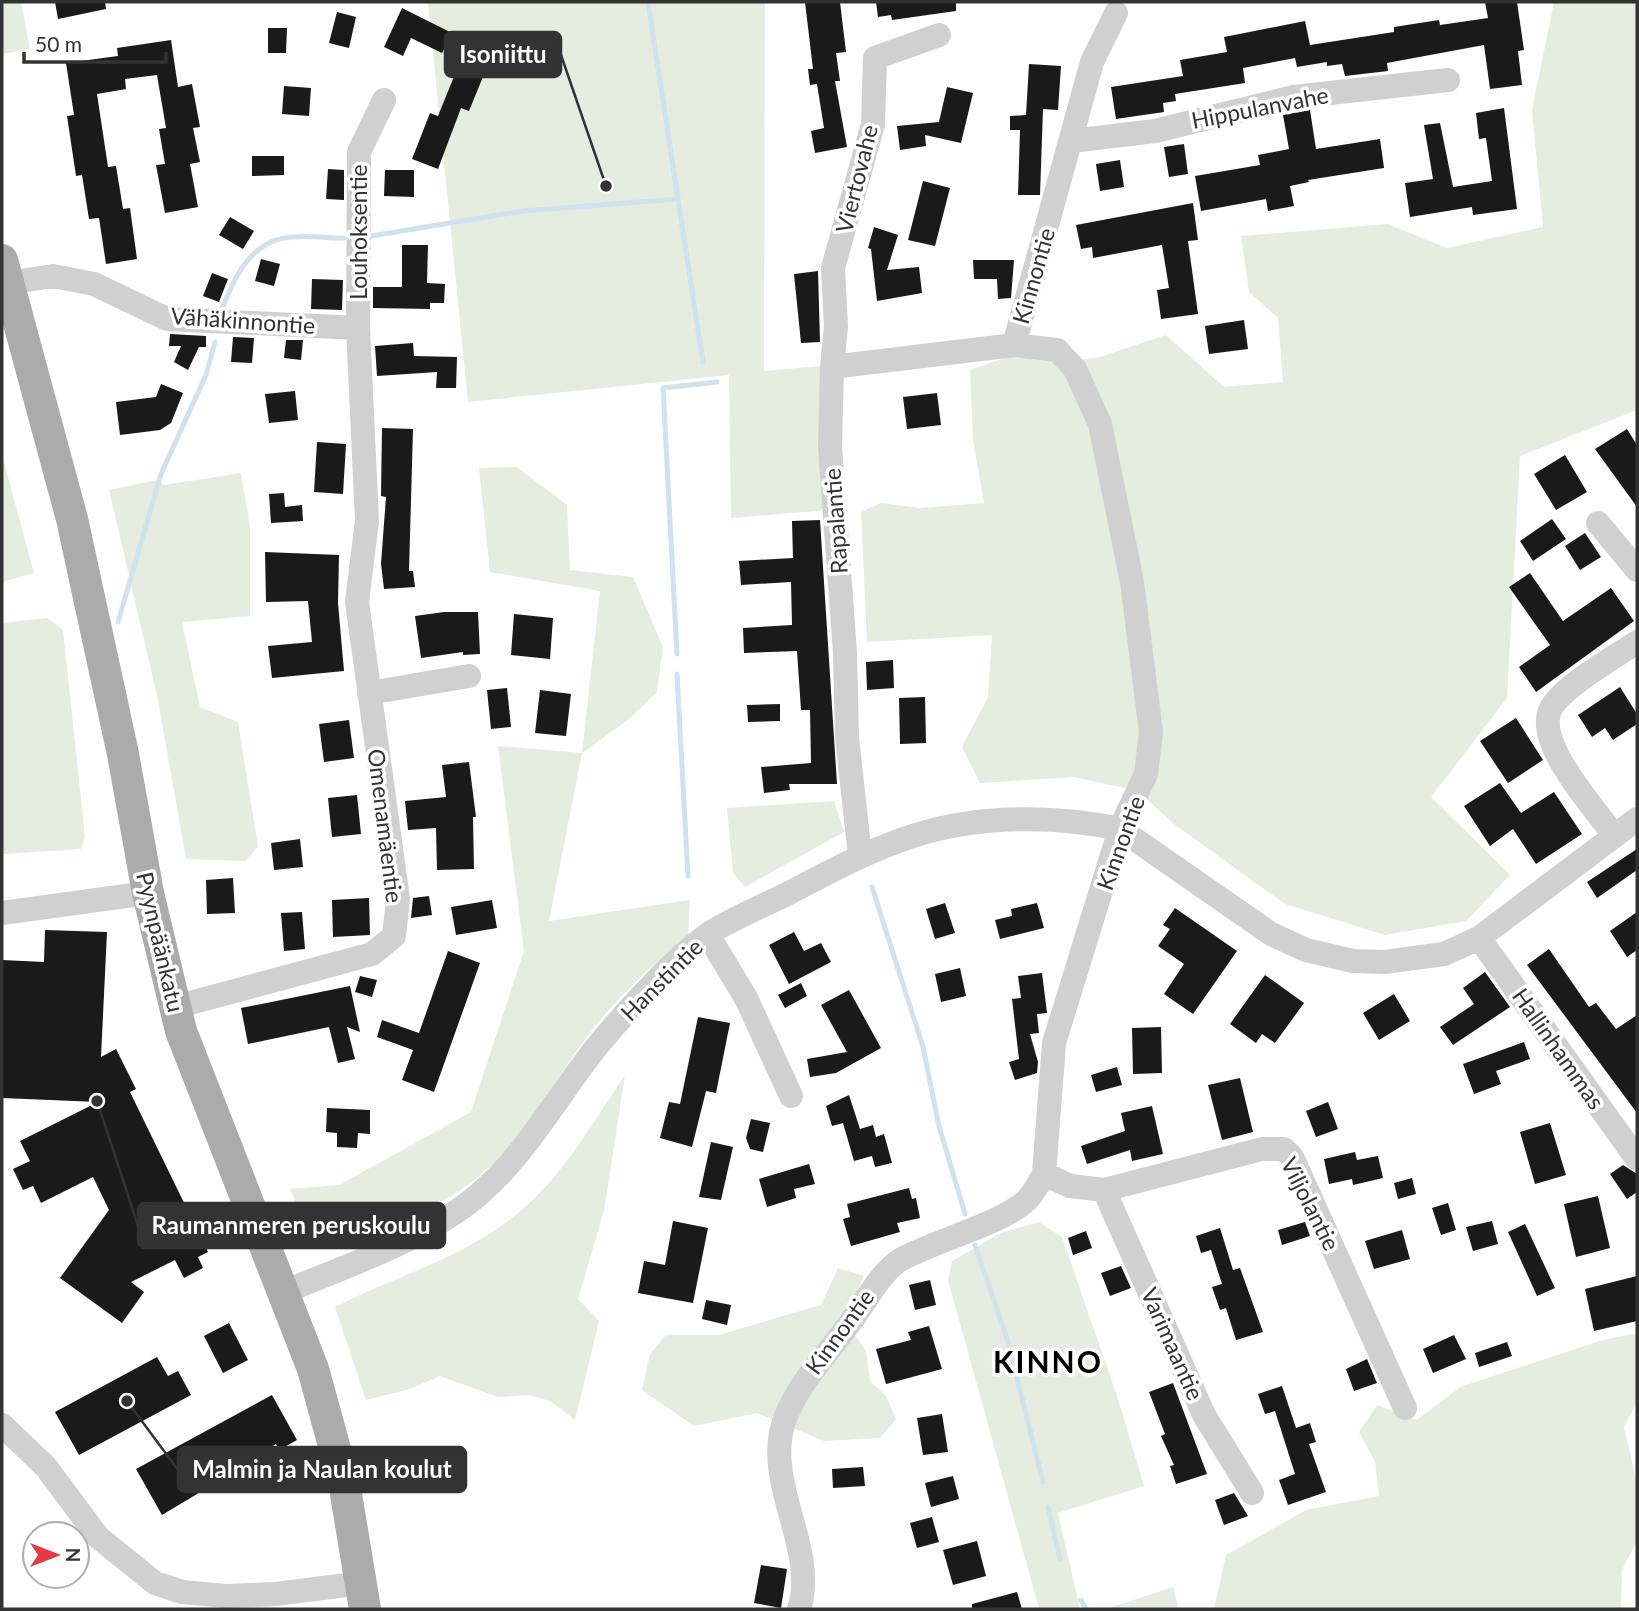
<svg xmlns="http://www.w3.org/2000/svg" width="1639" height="1611" font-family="Lato,sans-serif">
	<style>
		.green { fill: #e6ecdf }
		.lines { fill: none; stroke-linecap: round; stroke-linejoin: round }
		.stream { stroke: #cfe2ee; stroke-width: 5 }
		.building { fill: #1a1a1a }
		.minor { stroke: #d0d0d0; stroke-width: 24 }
		.major { stroke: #ababab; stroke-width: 32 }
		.labels { text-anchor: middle; stroke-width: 7; stroke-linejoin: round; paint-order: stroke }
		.street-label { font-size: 23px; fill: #333; stroke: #fff }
		.district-label { font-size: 30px; font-weight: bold; letter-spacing: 2px; fill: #000; stroke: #fff }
		.leader { fill: none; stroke: #333; stroke-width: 2.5 }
		.callout-dot { fill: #333; stroke: #fff; stroke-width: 2.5 }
		.callout { fill: #333; stroke: #333; stroke-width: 2.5 }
		.callout-label { font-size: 24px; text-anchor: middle; font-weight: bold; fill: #fff }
	</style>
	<rect width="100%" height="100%" fill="#fff"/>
	<!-- green -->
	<path class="green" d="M2,2H21L30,49L2,54Z
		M428,2H765L764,371L821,366L828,510L731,518L729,375L468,402Z
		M1554,2H1637V410L1520,456L1507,698L1431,797L1510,875L1466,921L1385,935L1285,904L1174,824L1138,791L1074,777L980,783L962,747L988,697L992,635L867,642L861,512L881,503L920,508L984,503L973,440L970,370L1034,348L1073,361L1100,357L1166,335L1224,387L1283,382L1278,318L1249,292L1241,236L1388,224L1447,248L1543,227L1532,110Z
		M2,455L34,573L2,582Z
		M517,467L567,505L570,570L633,577L663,647L657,692L628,720L582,753L549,921L690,900L688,935C652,966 615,998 587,1037C547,1090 516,1154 459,1191C416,1218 362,1229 314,1244L290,1189L339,1185L471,1112L524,951L498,746L582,753L600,591L490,572L479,468Z
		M241,473L250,527V616L182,622L200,707L238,722L258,847L245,861L186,859L158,700L109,490L157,480L164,485Z
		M47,618L63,630L85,837L81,849L2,854V623Z
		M834,801L844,832L745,887L733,873L727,808Z
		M625,1075L604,1211L578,1299L599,1321L575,1420L550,1401L529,1395L498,1397L440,1376L410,1389L366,1400L335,1307C394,1277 460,1259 512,1218C560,1181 592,1124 625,1075Z
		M1039,1222L1062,1237L1118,1399L1144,1486L1058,1513L1080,1609H1039L948,1280L952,1261L1001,1233Z
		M838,1268L864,1276L845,1321L866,1351L870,1381L886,1396L896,1419L880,1438L824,1441L757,1413L694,1426L642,1390L650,1354L666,1335H719L821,1305Z
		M1637,1333V1402L1624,1427L1637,1483V1541L1622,1570L1621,1609H1214L1226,1555L1306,1510L1379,1496L1375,1461L1359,1432L1377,1405L1417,1420L1460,1387L1603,1340Z
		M1173,1587L1179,1609H1106Z"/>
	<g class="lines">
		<!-- stream -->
		<path class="stream" d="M678,199L703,362
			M371,236L523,211L678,199L648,2
			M220,314C232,283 247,245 284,238C302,234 325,238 344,238
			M118,622L161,474L206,375L215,342
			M677,654L663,388L717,382
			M677,674L688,876
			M872,887L923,1047L939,1126L965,1214
			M975,1245L1008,1342L1043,1482
			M1048,1507L1060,1559
			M1081,1600L1086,1609"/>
	</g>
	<!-- building -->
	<path class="building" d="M55,2H105L106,9L58,19Z
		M805,2H840L846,52L836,53L840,81H835L847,147L815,153L811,131L824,128L817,84L810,85L808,69H813Z
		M876,2H956V11L892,20L891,15L878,17Z
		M1485,2H1517L1524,50L1518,51L1522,85L1490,89L1484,45L1387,63L1388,71L1345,76L1342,64L1327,66V62L1297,67L1295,58L1243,68L1245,83L1175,94L1176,101L1163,103L1164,112L1116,119L1111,87L1183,76L1180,60L1227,52L1224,37L1305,21L1310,45L1394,32V27L1439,20L1440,25L1488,18Z
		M402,8L452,33L442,53L411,38L403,56L384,47Z
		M337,12L356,17L349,48L329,43Z
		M268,28H287L286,53H268Z
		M171,40L178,87L192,84L200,127L193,128L200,162L190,164L198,207L165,213L156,165L165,164L159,129L166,128L157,75L125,79L126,89L97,94L108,167L116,166L123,209L130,208L137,259L106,264L99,218L89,219L82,175L76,176L67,116L74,115L66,63L118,56L117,48Z
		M464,52L489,62L469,111L461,108L438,169L412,159L430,113L438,116Z
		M1029,64L1061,66L1058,110L1043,109L1040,195H1018L1020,130H1010V116L1026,115Z
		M284,86L311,88L309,116L282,114Z
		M947,87L973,93L961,143L925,135L926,146L900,150L897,126L939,122Z
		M1504,108L1517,209L1473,215L1472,207L1410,217L1405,183L1433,179L1424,125L1440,123L1453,187L1492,181L1486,138L1479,139L1476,113Z
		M1310,110L1316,149L1380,139L1384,168L1308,180L1309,182L1290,186L1294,206L1268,211L1266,199L1201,211L1195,176L1260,165L1258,155L1289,149L1283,115Z
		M1184,144L1188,174L1169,177L1164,147Z
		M252,156H284V175L252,176Z
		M1120,160L1124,187L1100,191L1096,164Z
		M328,169L344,170V200L326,199Z
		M385,170H414V197L384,196Z
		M923,181L950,188L935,246L908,240Z
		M1193,203L1198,240L1188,241L1198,314L1161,319L1157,290L1169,288L1162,245L1093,258L1092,247L1081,249L1076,225Z
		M230,217L254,231L243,249L219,235Z
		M874,227L898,235L887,270L919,267L922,293L877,301L871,249L868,248Z
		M402,245H428L427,283L445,284L444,303H430V309L373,308V287H402Z
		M261,259L280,264L274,286L255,281Z
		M973,260H1014L1011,298L998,299L997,279H974Z
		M818,271L820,342L801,343L794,274Z
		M212,273L228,279L219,302L203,296Z
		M312,279L343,280L342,310L311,309Z
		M1244,320L1248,349L1209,354L1205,326Z
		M170,334L206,336V347H199L188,370L174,362L181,346H169Z
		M233,337L254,338L252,363L231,362Z
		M286,340H303L301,360L284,358Z
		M413,343L414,356L457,357L456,388H436L437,372L377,376L375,346Z
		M161,384L183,393L171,423L160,430L120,435L116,402L156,397Z
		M295,391L298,420L269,423L265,394Z
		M937,393L941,425L907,429L903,397Z
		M382,428L413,429L409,571H413L415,587L384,589L381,564L386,497L381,496Z
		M1627,429L1637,445V507L1595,449Z
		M317,442L346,444L343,494L314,492Z
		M1565,455L1587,492L1556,510L1534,474Z
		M284,493L285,507L302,505L303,521L271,523L269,494Z
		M1552,519L1566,539L1533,561L1520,541Z
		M820,520L837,784H789L790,790L764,793L761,767L811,763L810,710H801L797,651L744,653L743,628L792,625L791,582L741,585L739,561L793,558L792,521Z
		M1585,533L1601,557L1580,570L1565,546Z
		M265,552L339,555L338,603L344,671L272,678L268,646L312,642L308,601L266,602Z
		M1530,573L1563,621L1611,588L1634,621L1536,692L1519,667L1550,645L1509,587Z
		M444,612H478L480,654L463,655V652L421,658L415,616Z
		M514,614L553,618L550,659L511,655Z
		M893,660L894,688L867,690L866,662Z
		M1620,687L1637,714V724L1613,740L1605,728L1592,737L1578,715Z
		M507,688L511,727L491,729L487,690Z
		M540,690L571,694L566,736L535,733Z
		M925,697L926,743L900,744L899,698Z
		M780,704V721L748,722L747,705Z
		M1516,718L1543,760L1508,783L1480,741Z
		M349,720L354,758L324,762L319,724Z
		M469,762L476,817H473L474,869L437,870L436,828L408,830L405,801L446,797L442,765Z
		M1500,783L1521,813L1554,792L1582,834L1536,864L1513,829L1490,846L1464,806Z
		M357,795L361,834L332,837L328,798Z
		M300,839L303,867L274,870L271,843Z
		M1637,849V870L1597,898L1587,882Z
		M233,878L235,913L207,914L206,880Z
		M429,896L432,915L411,918L413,898Z
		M369,898L370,935L333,937L332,900Z
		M492,900L497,928L456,935L451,907Z
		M945,903L955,933L935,939L926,909Z
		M1037,903L1044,928L1000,939L995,920L1012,916L1011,909Z
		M1175,908L1237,951L1193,1014L1164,994L1184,964L1158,946L1170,929L1163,925Z
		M302,912L305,949L284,951L281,913Z
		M1637,912V950L1627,957L1610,931Z
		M45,930L107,932L101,1057L116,1049L136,1089L130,1092L208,1252L198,1257L203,1268L184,1278L175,1260L131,1282L144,1292L122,1323L60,1278L109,1210L93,1177L41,1203L33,1186L23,1190L13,1169L30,1161L20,1141L98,1102L2,1098V960L44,962Z
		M794,932L804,951L821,943L831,962L789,984L769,945Z
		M1549,949L1589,1007L1596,1003L1616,1029L1637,1015V1113L1527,965Z
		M448,951L480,963L434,1092L402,1080L413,1050L377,1037L382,1020L419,1033Z
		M960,968L966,996L941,1002L935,974Z
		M1485,972L1510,1007L1453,1045L1440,1027L1474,1004L1463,988Z
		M1042,973L1047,1013L1037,1014L1039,1033L1030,1034L1038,1062L1037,1073L1015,1080L1009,1062L1019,1059L1012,999L1021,998L1018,976Z
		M1265,975L1304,1003L1275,1043L1262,1034L1256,1043L1230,1024Z
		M360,976L377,980L372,997L355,992Z
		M801,983L807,996L785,1008L778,995Z
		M350,986L360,1032L347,1027L355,1059L338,1063L329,1027L248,1044L241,1008Z
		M849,990L881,1048L836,1073L810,1077L807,1059L847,1052L821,1005Z
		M1394,994L1410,1021L1379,1040L1363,1013Z
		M698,1017L730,1023L716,1093L706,1091L692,1147L660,1138L669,1102L680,1104Z
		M1161,1027L1162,1073L1133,1074L1132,1028Z
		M1524,1042L1530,1059L1496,1071L1501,1084L1474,1094L1463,1064Z
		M1117,1067L1122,1085L1096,1092L1091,1075Z
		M1240,1078L1253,1132L1222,1140L1208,1085Z
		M849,1095L860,1129L873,1125L876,1137L884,1134L892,1163L875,1167L872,1156L854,1161L843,1123L832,1126L826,1106Z
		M1328,1102L1338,1129L1316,1137L1306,1111Z
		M1152,1106L1163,1154L1132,1161L1130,1150L1087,1164L1081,1146L1125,1131L1121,1113Z
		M327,1108L370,1110V1134L358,1133L357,1148L337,1147V1133L326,1132Z
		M751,1119L770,1123L763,1152L750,1149L746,1138Z
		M1550,1123L1566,1175L1535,1184L1520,1132Z
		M711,1142L733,1147L721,1200L699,1197Z
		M1355,1152L1357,1160L1378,1156L1383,1178L1353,1185L1352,1179L1329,1184L1324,1159Z
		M809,1164L815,1184L794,1189L796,1198L767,1207L759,1179Z
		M1623,1165L1637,1174V1192L1627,1199L1610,1174Z
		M1412,1178L1416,1194L1398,1199L1394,1183Z
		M909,1188L912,1199L916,1198L920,1218L897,1223L900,1232L851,1246L843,1219L850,1217L847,1204Z
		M1598,1196L1610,1248L1576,1257L1564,1204Z
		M1448,1203L1456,1230L1441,1235L1432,1208Z
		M673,1221L708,1228L693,1303L638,1293L644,1261L665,1265Z
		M1492,1221L1498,1244L1473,1251L1466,1227Z
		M1305,1222L1310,1236L1282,1245L1278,1230Z
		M1525,1224L1555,1288L1537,1296L1508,1232Z
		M1220,1228L1233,1270L1240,1268L1263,1332L1236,1340L1226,1308L1220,1310L1212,1287L1222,1284L1211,1250L1201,1253L1196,1236Z
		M1402,1230L1410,1259L1374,1269L1365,1241Z
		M1086,1231L1092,1248L1073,1255L1068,1238Z
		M1121,1266L1131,1288L1110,1296L1101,1273Z
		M1637,1276V1321L1594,1331L1585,1289Z
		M930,1280L936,1305L915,1310L909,1285Z
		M706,1300L731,1305L727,1325L702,1319Z
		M229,1323L248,1360L223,1373L204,1336Z
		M929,1326L942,1369L886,1384L876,1349L911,1340L908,1332Z
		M1454,1335L1466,1359L1433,1373L1423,1349Z
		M1507,1342L1512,1356L1479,1367L1475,1353Z
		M157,1357L168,1376L178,1371L191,1395L79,1455L55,1412Z
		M1367,1359L1377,1383L1354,1391L1346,1369Z
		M1173,1383L1207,1474L1176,1484L1170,1466L1174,1465L1161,1436L1165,1434L1149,1392Z
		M1282,1386L1296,1428L1310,1423L1316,1442L1309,1444L1326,1492L1288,1505L1279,1480L1295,1474L1275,1411L1265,1414L1258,1394Z
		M272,1395L297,1440L279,1450L276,1444L215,1478L217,1482L162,1515L136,1469Z
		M942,1414L948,1452L923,1455L917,1418Z
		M863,1467L865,1486L833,1488L832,1469Z
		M953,1476L959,1499L931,1507L925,1483Z
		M1234,1493L1248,1516L1224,1525L1215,1500Z
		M932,1517L939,1542L917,1548L910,1523Z
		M977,1541L986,1576L953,1585L943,1550Z
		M761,1565L787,1569L781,1608L754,1603Z
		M1017,1592L1022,1609H972V1604Z"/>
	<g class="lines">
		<!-- minor -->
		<path class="minor" d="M1072,141L1155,131L1294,97L1448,80
			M8,283L53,276L94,284L167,319L358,328L367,521L357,602L398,899L394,936L372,954L175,1007
			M358,328L359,152L384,100
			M832,367L836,326L833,268L873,124L875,58L939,35
			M1598,523L1637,570
			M369,693L469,676
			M1614,835C1594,808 1539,747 1549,713C1555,690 1617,656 1637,642
			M860,856L847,737L845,653L830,447L832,367L1014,345
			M2,913L148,893
			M708,935L746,998L791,1096
			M1479,938L1637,1159
			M1044,1174L1070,1186L1104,1190L1262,1149H1284L1292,1157L1405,1408
			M1104,1190L1204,1415L1252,1493
			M284,1292C346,1266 425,1240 477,1196C528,1153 558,1094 599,1044C627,1010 672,961 707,935C731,919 761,907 787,894C829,872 871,849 916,835C979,815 1056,815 1120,829L1271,934L1306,950L1353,961L1384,962L1444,954L1479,938L1637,819
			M2,1425L46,1467L98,1537L155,1583L182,1592L226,1596L276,1594L362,1583
			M799,1609C819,1548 760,1480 786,1416C801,1379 829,1353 852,1320C867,1300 877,1278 897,1262C905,1256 917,1252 926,1248C955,1235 1004,1221 1027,1200C1034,1193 1039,1183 1044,1174L1054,1043L1120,829L1146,774L1151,732L1132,582L1100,424L1075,369L1057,350L1014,345L1092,62L1116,13"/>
		<!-- major -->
		<path class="major" d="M2,260L72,519L123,754L148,893L181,1031L313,1369L344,1482L365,1609"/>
	</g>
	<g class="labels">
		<!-- street labels -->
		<g class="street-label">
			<text transform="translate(1260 108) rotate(-11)" y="8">Hippulanvahe</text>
			<text transform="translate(857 179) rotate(-76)" y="8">Viertovahe</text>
			<text transform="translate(359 232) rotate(-90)" y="8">Louhoksentie</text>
			<text transform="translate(1034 276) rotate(-74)" y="8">Kinnontie</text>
			<text transform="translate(243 321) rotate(4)" y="8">Vähäkinnontie</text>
			<text transform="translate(836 521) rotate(-94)" y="8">Rapalantie</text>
			<text transform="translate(385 826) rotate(83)" y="8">Omenamäentie</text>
			<text transform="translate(1121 843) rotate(-70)" y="8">Kinnontie</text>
			<text transform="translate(160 942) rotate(77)" y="8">Pyynpäänkatu</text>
			<text transform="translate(662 980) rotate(-45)" y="8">Hanstintie</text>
			<text transform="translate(1558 1049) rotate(55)" y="8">Hallinhammas</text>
			<text transform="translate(1310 1204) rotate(63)" y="8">Viljolantie</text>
			<text transform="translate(840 1332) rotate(-54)" y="8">Kinnontie</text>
			<text transform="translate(1172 1344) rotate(66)" y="8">Varimaantie</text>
		</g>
		<!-- district labels -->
		<g class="district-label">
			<text x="1048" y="1373">KINNO</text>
		</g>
	</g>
	<!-- callouts -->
	<path class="leader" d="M606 186L561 55M97 1101L138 1226M127 1401L178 1470"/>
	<g class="callout-dot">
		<circle cx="606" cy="186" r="7"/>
		<circle cx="97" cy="1101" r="7"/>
		<circle cx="127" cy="1401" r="7"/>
	</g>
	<g class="callout">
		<rect x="445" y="32" width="116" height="45" rx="7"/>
		<rect x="138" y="1203" width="307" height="45" rx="7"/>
		<rect x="178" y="1447" width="288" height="45" rx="7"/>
	</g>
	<g class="callout-label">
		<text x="503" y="63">Isoniittu</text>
		<text x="291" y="1234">Raumanmeren peruskoulu</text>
		<text x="322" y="1478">Malmin ja Naulan koulut</text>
	</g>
	<!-- border -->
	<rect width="1639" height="1611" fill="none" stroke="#333333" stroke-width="7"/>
	<!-- north arrow -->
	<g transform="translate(56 1555) rotate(90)"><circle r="33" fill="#ffffff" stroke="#adadad" stroke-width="2"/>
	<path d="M0-5L12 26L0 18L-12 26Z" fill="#e63946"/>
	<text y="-10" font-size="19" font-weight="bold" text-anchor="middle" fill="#333333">N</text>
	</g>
	<!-- scale -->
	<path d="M24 52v10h142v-10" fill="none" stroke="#333333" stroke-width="3.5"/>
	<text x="35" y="52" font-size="21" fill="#333333" stroke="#ffffff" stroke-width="5" paint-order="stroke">50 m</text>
</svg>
